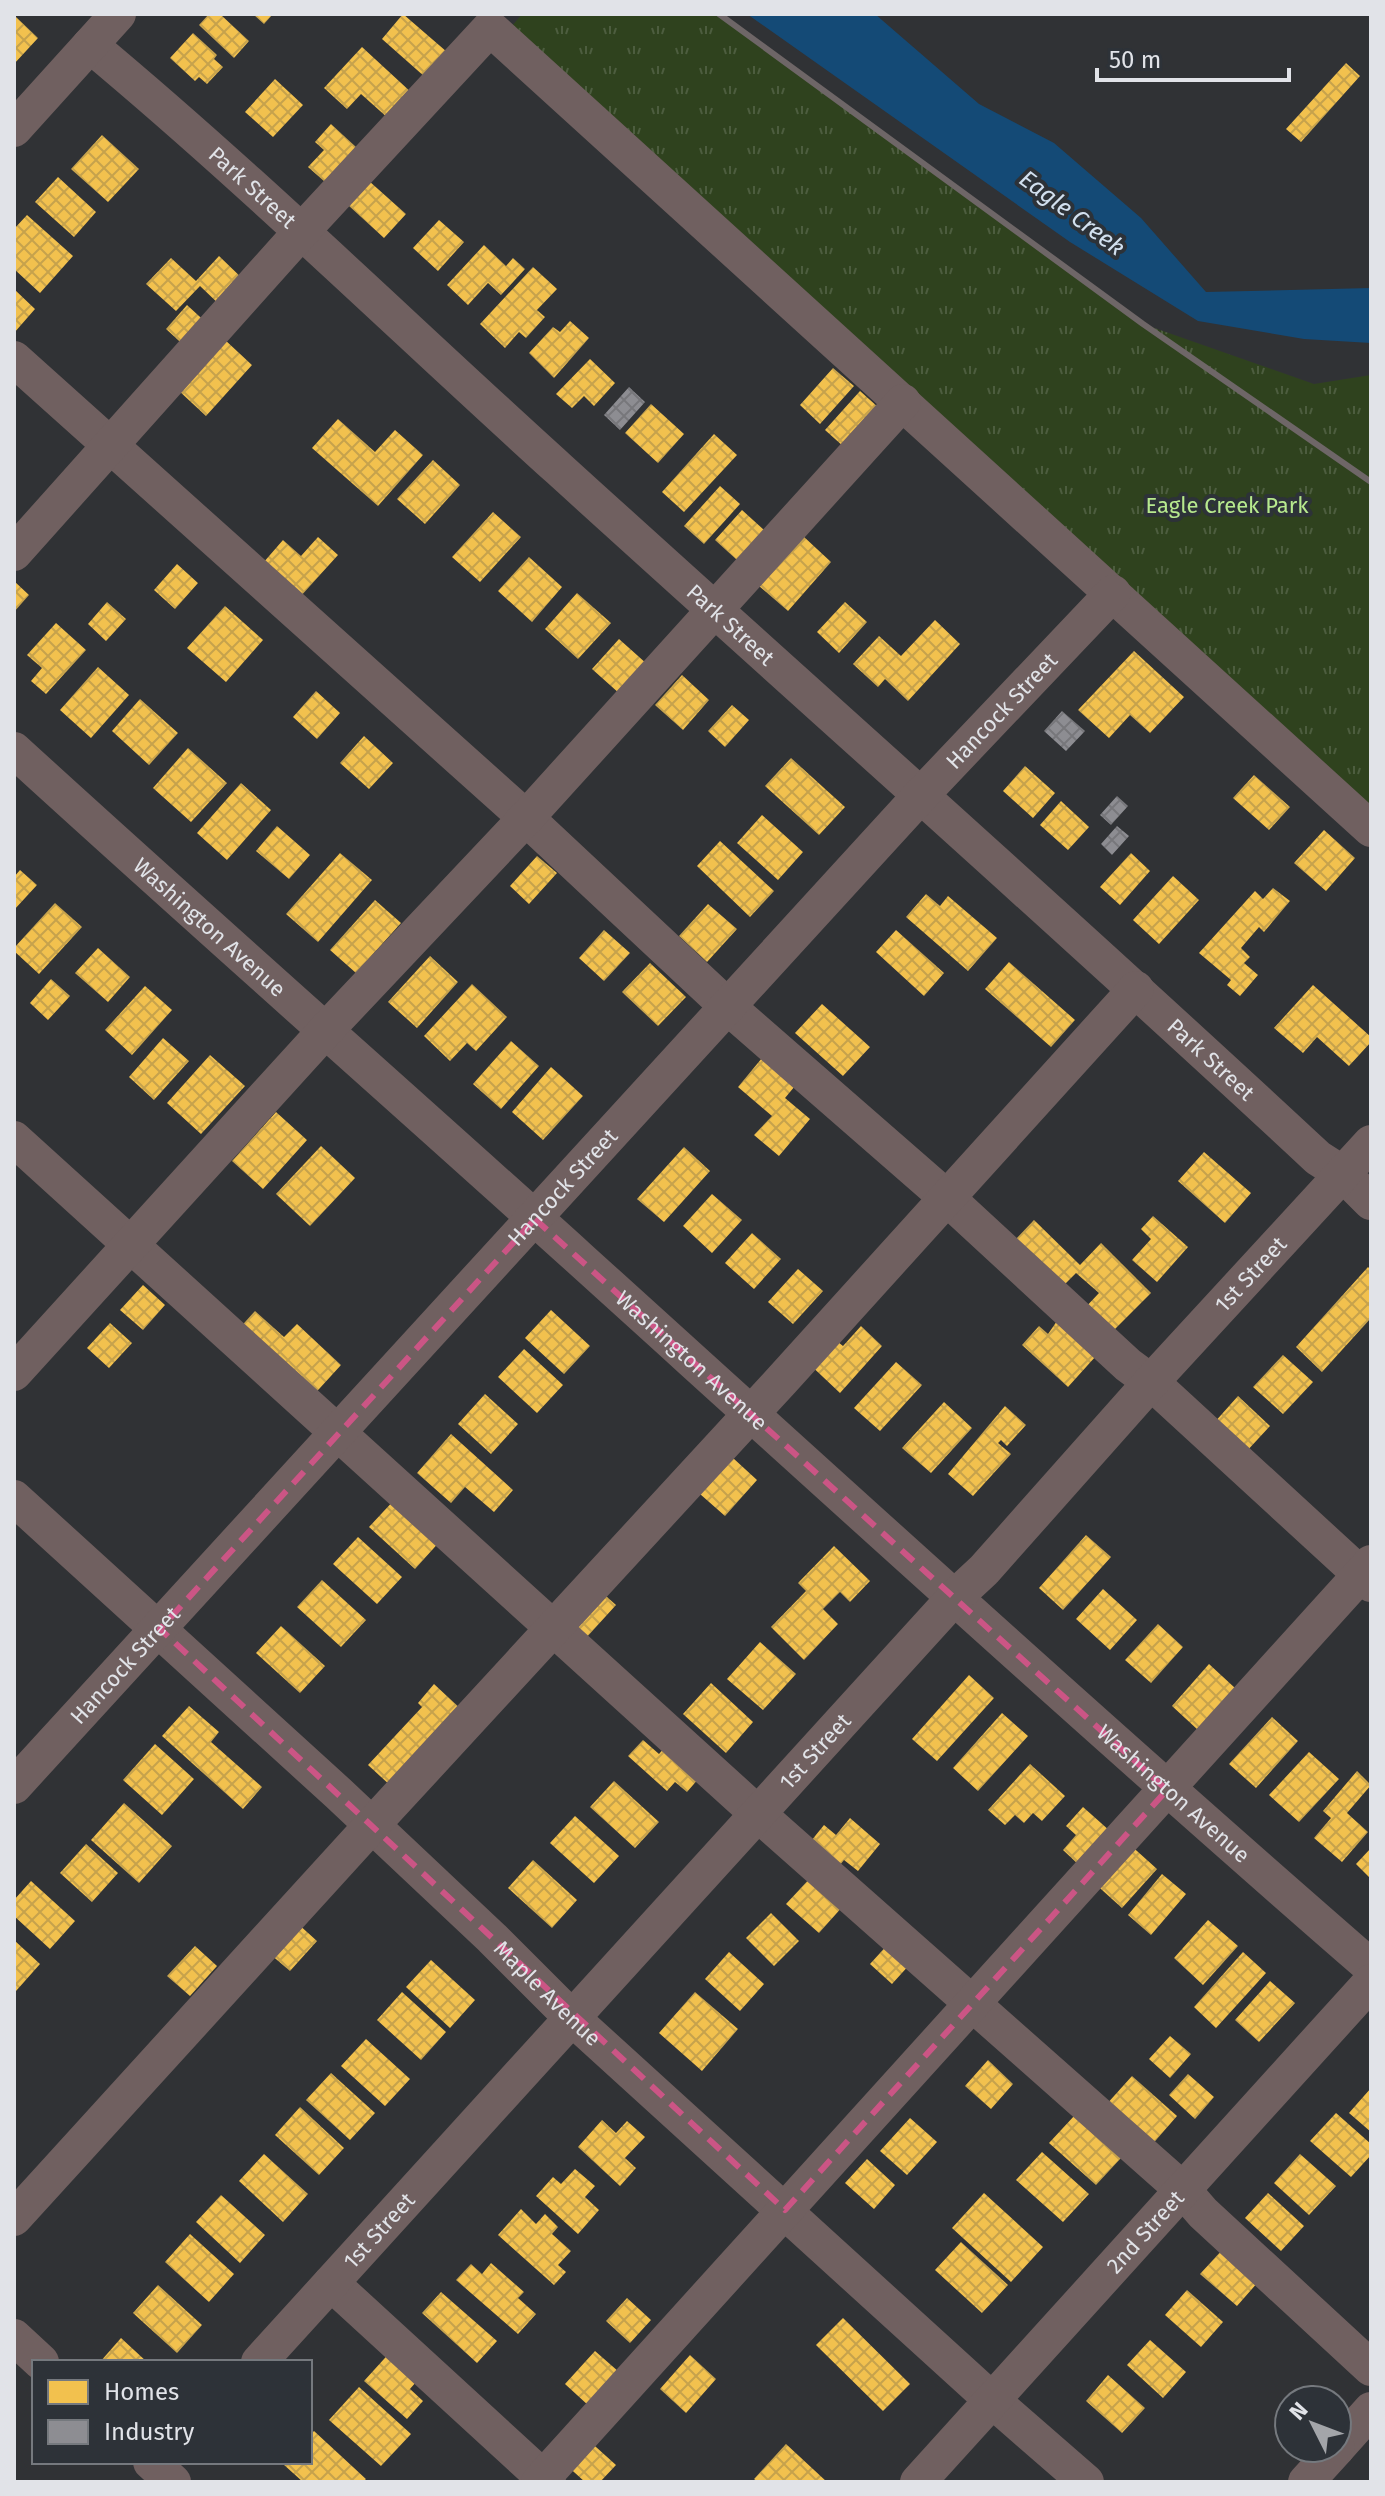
<svg xmlns="http://www.w3.org/2000/svg" width="1385" height="2496" font-family="'Fira Sans',sans-serif">
	<style>
		.park { fill: url(#park-tufts) }
		.water { fill: #144a76 }
		.homes { fill: url(#homes-cross-hatch) }
		.industry { fill: url(#industry-cross-hatch) }
		.lines { fill: none; stroke-linecap: round; stroke-linejoin: round }
		.minor { stroke: #706060; stroke-width: 36 }
		.rail { stroke: #6e6667; stroke-width: 6 }
		.marked { fill: none; stroke: #cb5585; stroke-width: 6; stroke-dasharray: 16 10; stroke-linejoin: round }
		.labels { text-anchor: middle; stroke-width: 8; stroke-linejoin: round; paint-order: stroke }
		.street-label { font-size: 22px; fill: #e1e3e8; stroke: #2d3238 }
		.park-label { font-size: 22px; fill: #b7e98e; stroke: #2d3238 }
		.water-label { font-size: 24px; font-style: italic; fill: #d2e0ef; stroke: #2d3238 }
	</style>
	<defs>
		<pattern id="park-tufts" width="24" height="20" patternUnits="userSpaceOnUse" patternTransform="scale(2)"><rect width="24" height="20" fill="#2f421e"/><path d="M3 7l-1-3M5 7V3M7 7l1-3M15 17l-1-3M17 17v-4M19 17l1-3" fill="none" stroke="#4d5d3f"/></pattern>
		<pattern id="homes-cross-hatch" width="8" height="8" patternUnits="userSpaceOnUse" patternTransform="scale(2)"><rect width="8" height="8" fill="#f2c14e"/><path d="M0 0l8 8M0 8l8-8" fill="none" stroke="#c6a24c"/></pattern>
		<pattern id="industry-cross-hatch" width="8" height="8" patternUnits="userSpaceOnUse" patternTransform="scale(2)"><rect width="8" height="8" fill="#8d8d92"/><path d="M0 0l8 8M0 8l8-8" fill="none" stroke="#77777b"/></pattern>
	</defs>
	<rect width="100%" height="100%" fill="#303235"/>
	<!-- park -->
	<path class="park" d="M522,14H719L1143,324L1314,384L1371,375V830L501,39Z"/>
	<!-- water -->
	<path class="water" d="M747,14H875L979,104L1054,143L1141,218L1206,292L1371,288V343L1304,339L1198,321L1070,242Z"/>
	<!-- homes -->
	<path class="homes" d="M209,14H220L249,41L234,58L199,25Z
		M253,14H273L264,24Z
		M403,14L447,52L425,77L382,39Z
		M14,15L38,38L14,64Z
		M193,33L217,55L214,59L223,67L207,84L199,77L195,81L170,58Z
		M362,47L413,94L389,119L361,94L347,109L324,88Z
		M1346,63L1360,76L1301,142L1286,129Z
		M275,79L303,105L273,137L245,112Z
		M331,124L356,147L325,182L308,167L324,150L315,142Z
		M102,135L139,169L108,202L71,169Z
		M58,177L96,212L74,237L35,202Z
		M369,181L406,214L384,238L348,205Z
		M27,215L73,256L40,293L14,269V229Z
		M439,220L464,242L438,271L413,248Z
		M484,245L506,266L513,258L525,269L501,295L488,283L468,305L447,285Z
		M219,256L246,282L222,307L200,286L176,311L146,284L171,258L196,281Z
		M533,267L557,289L537,310L545,317L526,338L519,332L505,348L480,324Z
		M14,289L35,309L14,333Z
		M187,305L211,327L189,350L166,329Z
		M570,321L589,338L554,378L529,353L553,327L560,332Z
		M224,339L252,365L206,416L178,390Z
		M590,359L615,383L594,406L584,396L572,408L556,394Z
		M833,368L854,386L820,424L800,405Z
		M860,391L879,408L844,447L825,430Z
		M651,404L684,434L658,463L625,433Z
		M338,419L375,452L395,430L423,455L378,506L312,448Z
		M714,434L737,455L684,512L662,492Z
		M433,460L460,485L425,524L397,499Z
		M720,486L740,504L704,544L684,526Z
		M742,510L764,530L737,560L715,540Z
		M493,512L521,537L480,582L452,557Z
		M803,536L831,562L788,611L759,586Z
		M318,537L338,555L300,597L263,563L283,540L301,556Z
		M529,557L562,587L532,622L498,591Z
		M177,564L198,583L175,609L154,590Z
		M14,581L29,595L14,612Z
		M577,593L611,623L578,659L545,629Z
		M107,602L126,619L106,641L88,624Z
		M845,602L867,622L839,653L817,632Z
		M225,606L263,640L226,682L187,648Z
		M935,620L960,644L908,701L885,679L878,687L853,664L879,636L901,656Z
		M56,623L86,650L46,694L31,681L42,668L27,655Z
		M619,639L647,664L620,694L592,669Z
		M1134,651L1184,697L1150,733L1130,715L1109,738L1078,710Z
		M98,667L129,695L91,738L60,710Z
		M682,675L709,700L683,730L655,705Z
		M316,691L340,713L317,739L293,717Z
		M140,699L178,733L149,765L112,731Z
		M732,705L749,720L725,747L708,731Z
		M364,736L393,763L369,789L340,763Z
		M188,748L227,783L191,822L153,788Z
		M791,758L845,807L819,835L765,786Z
		M1025,766L1055,793L1033,818L1003,791Z
		M1254,775L1290,807L1269,830L1233,798Z
		M241,783L271,810L227,860L197,833Z
		M1061,801L1089,827L1068,850L1040,825Z
		M762,815L803,852L778,880L737,843Z
		M277,826L310,855L289,879L256,851Z
		M1324,830L1355,858L1326,891L1294,863Z
		M720,841L774,891L750,917L697,866Z
		M340,853L372,880L318,942L286,914Z
		M1131,853L1150,871L1120,905L1100,887Z
		M537,856L557,873L529,904L510,886Z
		M20,870L37,885L14,910V877Z
		M1173,876L1199,900L1159,944L1133,920Z
		M1273,888L1290,901L1264,932L1259,927L1241,948L1250,957L1244,963L1258,975L1240,996L1227,985L1231,980L1199,953L1255,891L1263,899Z
		M926,894L940,906L948,896L997,938L968,971L906,917Z
		M375,900L401,923L356,973L330,950Z
		M55,903L82,927L39,974L14,951V948Z
		M708,904L737,929L707,962L679,936Z
		M604,930L630,953L604,981L579,958Z
		M896,930L944,973L924,996L876,952Z
		M98,948L130,977L108,1002L75,973Z
		M430,956L458,982L417,1028L388,1002Z
		M1009,962L1075,1020L1051,1047L985,989Z
		M650,963L686,997L658,1026L622,992Z
		M51,979L70,996L48,1020L30,1003Z
		M472,984L507,1017L476,1051L467,1043L450,1061L424,1036Z
		M1313,985L1371,1037V1042L1349,1066L1317,1037L1303,1053L1274,1028Z
		M145,986L172,1010L132,1055L105,1030Z
		M822,1004L870,1047L843,1076L795,1033Z
		M163,1038L189,1061L154,1100L129,1077Z
		M511,1041L539,1066L501,1109L473,1084Z
		M210,1055L245,1086L201,1134L167,1103Z
		M762,1058L795,1086L785,1098L810,1119L779,1156L754,1135L772,1116L738,1087Z
		M551,1067L583,1096L543,1140L512,1112Z
		M276,1112L307,1140L263,1189L232,1161Z
		M321,1146L355,1178L310,1226L276,1194Z
		M684,1147L710,1171L664,1222L637,1199Z
		M1204,1152L1251,1193L1225,1223L1178,1181Z
		M712,1194L742,1220L712,1253L683,1226Z
		M1153,1216L1188,1247L1157,1282L1132,1260L1151,1239L1141,1229Z
		M1034,1220L1080,1265L1101,1243L1151,1293L1109,1335L1083,1310L1099,1293L1076,1273L1061,1288L1014,1241Z
		M752,1233L781,1259L754,1289L725,1263Z
		M1368,1267L1371,1270V1318L1322,1372L1296,1347Z
		M798,1269L823,1291L793,1324L768,1302Z
		M143,1285L165,1305L143,1330L120,1310Z
		M551,1310L590,1346L564,1374L525,1338Z
		M255,1311L284,1337L297,1324L341,1365L309,1400L236,1332Z
		M1057,1321L1096,1356L1068,1387L1022,1345L1039,1326L1048,1334Z
		M110,1323L132,1343L109,1368L87,1348Z
		M861,1326L882,1346L840,1393L805,1360L828,1334L843,1346Z
		M524,1349L563,1385L537,1413L498,1377Z
		M1283,1355L1313,1382L1283,1414L1253,1387Z
		M896,1362L922,1385L880,1431L854,1408Z
		M485,1394L518,1424L491,1454L458,1424Z
		M1238,1396L1270,1426L1245,1453L1213,1424Z
		M944,1402L972,1428L931,1473L902,1448Z
		M1005,1406L1026,1425L1007,1446L1001,1440L998,1443L1011,1454L973,1496L948,1474Z
		M451,1434L513,1490L494,1512L465,1487L451,1503L417,1473Z
		M733,1458L757,1480L725,1516L700,1494Z
		M397,1497L442,1539L415,1569L369,1527Z
		M1086,1535L1111,1557L1063,1610L1039,1588Z
		M358,1537L402,1577L377,1604L333,1564Z
		M834,1546L870,1581L850,1602L840,1592L823,1609L838,1624L804,1660L771,1627L806,1591L798,1583Z
		M322,1580L366,1620L341,1647L297,1607Z
		M598,1589L616,1605L586,1638L569,1622Z
		M1103,1589L1137,1620L1110,1650L1076,1619Z
		M1158,1624L1183,1647L1151,1683L1125,1660Z
		M281,1626L325,1666L300,1693L256,1653Z
		M760,1642L796,1674L763,1710L727,1679Z
		M1209,1664L1235,1688L1198,1730L1172,1706Z
		M969,1675L994,1698L937,1761L912,1739Z
		M711,1683L753,1722L726,1753L683,1714Z
		M434,1684L462,1710L392,1787L368,1765L422,1707L418,1703Z
		M189,1706L219,1732L211,1742L262,1787L243,1809L162,1736Z
		M1002,1713L1028,1736L978,1791L953,1768Z
		M1272,1717L1298,1741L1256,1788L1229,1764Z
		M672,1739L706,1770L687,1792L675,1782L667,1791L628,1756L643,1740L659,1754Z
		M155,1744L194,1779L162,1815L123,1780Z
		M1309,1752L1339,1779L1299,1822L1269,1795Z
		M1030,1764L1065,1796L1042,1821L1033,1813L1024,1823L1015,1815L1005,1825L988,1810Z
		M1357,1771L1371,1785L1347,1813L1368,1832L1342,1862L1314,1838L1331,1818L1323,1811Z
		M614,1781L659,1822L635,1848L590,1807Z
		M124,1803L172,1846L139,1883L91,1840Z
		M1083,1807L1110,1831L1079,1865L1063,1850L1076,1835L1066,1826Z
		M575,1816L619,1856L594,1883L550,1843Z
		M850,1818L880,1844L858,1871L844,1860L836,1870L807,1846L824,1825L836,1835Z
		M1127,1842L1157,1869L1122,1908L1092,1881Z
		M86,1844L118,1873L92,1902L60,1873Z
		M1371,1848V1879L1356,1864Z
		M533,1860L577,1900L552,1928L508,1888Z
		M1162,1874L1186,1894L1151,1935L1128,1915Z
		M812,1876L844,1905L819,1933L786,1904Z
		M31,1881L75,1921L50,1949L14,1916V1900Z
		M771,1913L799,1941L774,1966L746,1938Z
		M1208,1920L1238,1946L1203,1985L1174,1958Z
		M297,1923L317,1941L290,1971L270,1954Z
		M14,1940L40,1964L16,1991L14,1990Z
		M889,1943L911,1963L892,1984L870,1964Z
		M195,1946L217,1966L190,1996L167,1976Z
		M729,1952L764,1984L740,2011L705,1979Z
		M1243,1952L1266,1973L1216,2028L1194,2007Z
		M431,1960L475,2000L450,2028L406,1987Z
		M1270,1981L1295,2003L1259,2042L1235,2020Z
		M402,1992L446,2032L421,2060L377,2020Z
		M695,1992L738,2029L702,2071L659,2033Z
		M1170,2036L1191,2054L1170,2078L1149,2059Z
		M366,2039L410,2079L385,2106L341,2066Z
		M988,2060L1013,2084L991,2109L965,2086Z
		M331,2073L375,2113L350,2140L306,2100Z
		M1188,2074L1214,2097L1195,2119L1169,2095Z
		M1132,2076L1177,2116L1150,2147L1105,2106Z
		M1371,2088V2132L1349,2113Z
		M300,2107L344,2148L319,2175L275,2135Z
		M1336,2113L1371,2144V2155L1351,2177L1310,2141Z
		M1075,2115L1121,2158L1096,2185L1049,2143Z
		M910,2118L937,2142L907,2175L880,2151Z
		M602,2120L616,2133L627,2121L645,2137L625,2158L636,2168L620,2186L578,2147Z
		M1042,2152L1089,2194L1063,2222L1016,2180Z
		M264,2154L308,2194L283,2222L239,2181Z
		M1300,2154L1336,2186L1309,2215L1274,2183Z
		M867,2159L895,2185L874,2209L845,2183Z
		M575,2169L595,2186L585,2197L599,2210L578,2234L536,2196L553,2177L561,2184Z
		M984,2193L1043,2247L1011,2282L952,2228Z
		M1268,2193L1304,2226L1281,2251L1245,2218Z
		M221,2195L265,2235L240,2263L196,2222Z
		M521,2209L536,2224L545,2214L558,2227L552,2234L571,2251L558,2265L566,2272L554,2285L498,2235Z
		M190,2234L234,2274L209,2302L165,2262Z
		M961,2242L1008,2285L982,2313L935,2270Z
		M1223,2249L1259,2281L1237,2306L1200,2274Z
		M491,2263L524,2292L518,2298L536,2314L518,2334L456,2280L471,2264L482,2274Z
		M158,2285L202,2325L177,2353L133,2313Z
		M1187,2290L1223,2322L1201,2347L1165,2315Z
		M441,2292L497,2341L477,2363L422,2313Z
		M627,2298L651,2320L630,2343L606,2321Z
		M843,2318L910,2384L883,2411L816,2345Z
		M121,2338L147,2362H100Z
		M1150,2340L1186,2372L1163,2398L1127,2365Z
		M394,2348L423,2374L410,2389L423,2401L407,2419L364,2381Z
		M595,2351L619,2372L589,2406L565,2384Z
		M690,2355L716,2379L686,2413L660,2389Z
		M1108,2375L1145,2408L1122,2433L1086,2401Z
		M359,2387L411,2434L381,2466L329,2420Z
		M314,2431L366,2479L363,2482H303L283,2464L310,2462V2435Z
		M586,2438L616,2465L600,2482H585L564,2463Z
		M786,2444L827,2482H758L754,2479Z"/>
	<!-- industry -->
	<path class="industry" d="M629,387L645,402L620,430L604,415Z
		M1062,711L1085,731L1066,751L1044,731Z
		M1117,796L1128,806L1111,825L1100,815Z
		M1117,826L1129,836L1112,855L1101,844Z"/>
	<g class="lines">
		<!-- minor -->
		<g class="minor">
			<path id="s1" d="M90,45C252,180 403,328 559,469C812,699 1068,925 1318,1158L1343,1174L1371,1202"/>
			<path d="M14,129L118,14"/>
			<path d="M14,359L526,818L728,1007L947,1198L1128,1365L1151,1382L1371,1584"/>
			<path d="M14,553L301,232L490,28L1371,829"/>
			<path id="s2" d="M14,750C201,921 391,1088 579,1258C842,1496 1104,1735 1371,1967"/>
			<path d="M14,1139L758,1814L1183,2190L1203,2213L1371,2368"/>
			<path d="M14,1373L325,1031L526,818L903,402"/>
			<path id="s3" d="M14,1498L338,1793L492,1938L572,2018L993,2401L1086,2482"/>
			<path id="s4" d="M14,1786L921,795L1113,593"/>
			<path d="M14,2218L372,1825L782,1380L1136,989"/>
			<path d="M331,2283L548,2482"/>
			<path d="M14,2337L41,2362"/>
			<path id="s5" d="M259,2362L955,1597L984,1570L1151,1382L1371,1143"/>
			<path d="M1337,2448L1371,2410"/>
			<path d="M151,2462L173,2482"/>
			<path d="M539,2482L1371,1563"/>
			<path id="s6" d="M918,2482L1371,1982"/>
			<path d="M1306,2482L1337,2448"/>
		</g>
		<!-- rail -->
		<path class="rail" d="M719,14L1143,324L1371,482"/>
	</g>
	<!-- marked area -->
	<path class="marked" d="M535,1219L1167,1790L785,2210L160,1629Z"/>
	<g class="labels">
		<!-- street labels -->
		<g class="street-label">
			<text dy="8" stroke="none"><textPath href="#s1" startOffset="216">Park Street</textPath></text>
			<text dy="8" stroke="none"><textPath href="#s1" startOffset="864">Park Street</textPath></text>
			<text dy="8" stroke="none"><textPath href="#s4" startOffset="1460">Hancock Street</textPath></text>
			<text dy="8" stroke="none"><textPath href="#s2" startOffset="264">Washington Avenue</textPath></text>
			<text dy="8" stroke="none"><textPath href="#s1" startOffset="1512">Park Street</textPath></text>
			<text dy="8" stroke="none"><textPath href="#s4" startOffset="812">Hancock Street</textPath></text>
			<text dy="8" stroke="none"><textPath href="#s5" startOffset="1472">1st Street</textPath></text>
			<text dy="8" stroke="none"><textPath href="#s2" startOffset="912">Washington Avenue</textPath></text>
			<text dy="8" stroke="none"><textPath href="#s4" startOffset="164">Hancock Street</textPath></text>
			<text dy="8" stroke="none"><textPath href="#s5" startOffset="826">1st Street</textPath></text>
			<text dy="8" stroke="none"><textPath href="#s2" startOffset="1560">Washington Avenue</textPath></text>
			<text dy="8" stroke="none"><textPath href="#s3" startOffset="728">Maple Avenue</textPath></text>
			<text dy="8" stroke="none"><textPath href="#s5" startOffset="178">1st Street</textPath></text>
			<text dy="8" stroke="none"><textPath href="#s6" startOffset="338">2nd Street</textPath></text>
		</g>
		<!-- park labels -->
		<g class="park-label">
			<text x="1227" y="513">Eagle Creek Park</text>
		</g>
		<!-- water labels -->
		<g class="water-label">
			<text transform="translate(1072 213) rotate(37)" y="8">Eagle Creek</text>
		</g>
	</g>
	<!-- border -->
	<rect width="1385" height="2496" fill="none" stroke="#e1e3e8" stroke-width="32"/>
	<!-- legend -->
	<rect x="32" y="2360" width="280" height="104" fill="#2d3238" stroke="#75797e" stroke-width="2"/>
	<rect x="48" y="2380" width="40" height="24" fill="#f2c14e" stroke="#75797e" stroke-width="2"/>
	<text x="104" y="2400" font-size="24" fill="#e1e3e8">Homes</text>
	<rect x="48" y="2420" width="40" height="24" fill="#8d8d92" stroke="#75797e" stroke-width="2"/>
	<text x="104" y="2440" font-size="24" fill="#e1e3e8">Industry</text>
	<!-- north arrow -->
	<g transform="translate(1313 2424) rotate(312)"><circle r="38" fill="#2d3238" stroke="#75797e" stroke-width="2"/>
	<path d="M0-6L14 30L0 20L-14 30Z" fill="#a3a5a9"/>
	<text y="-12" font-size="22" font-weight="bold" text-anchor="middle" fill="#e1e3e8">N</text>
	</g>
	<!-- scale -->
	<path d="M1097 68v12h192v-12" fill="none" stroke="#e1e3e8" stroke-width="4"/>
	<text x="1109" y="68" font-size="24" fill="#e1e3e8" stroke="#2d3238" stroke-width="6" paint-order="stroke">50 m</text>
</svg>
